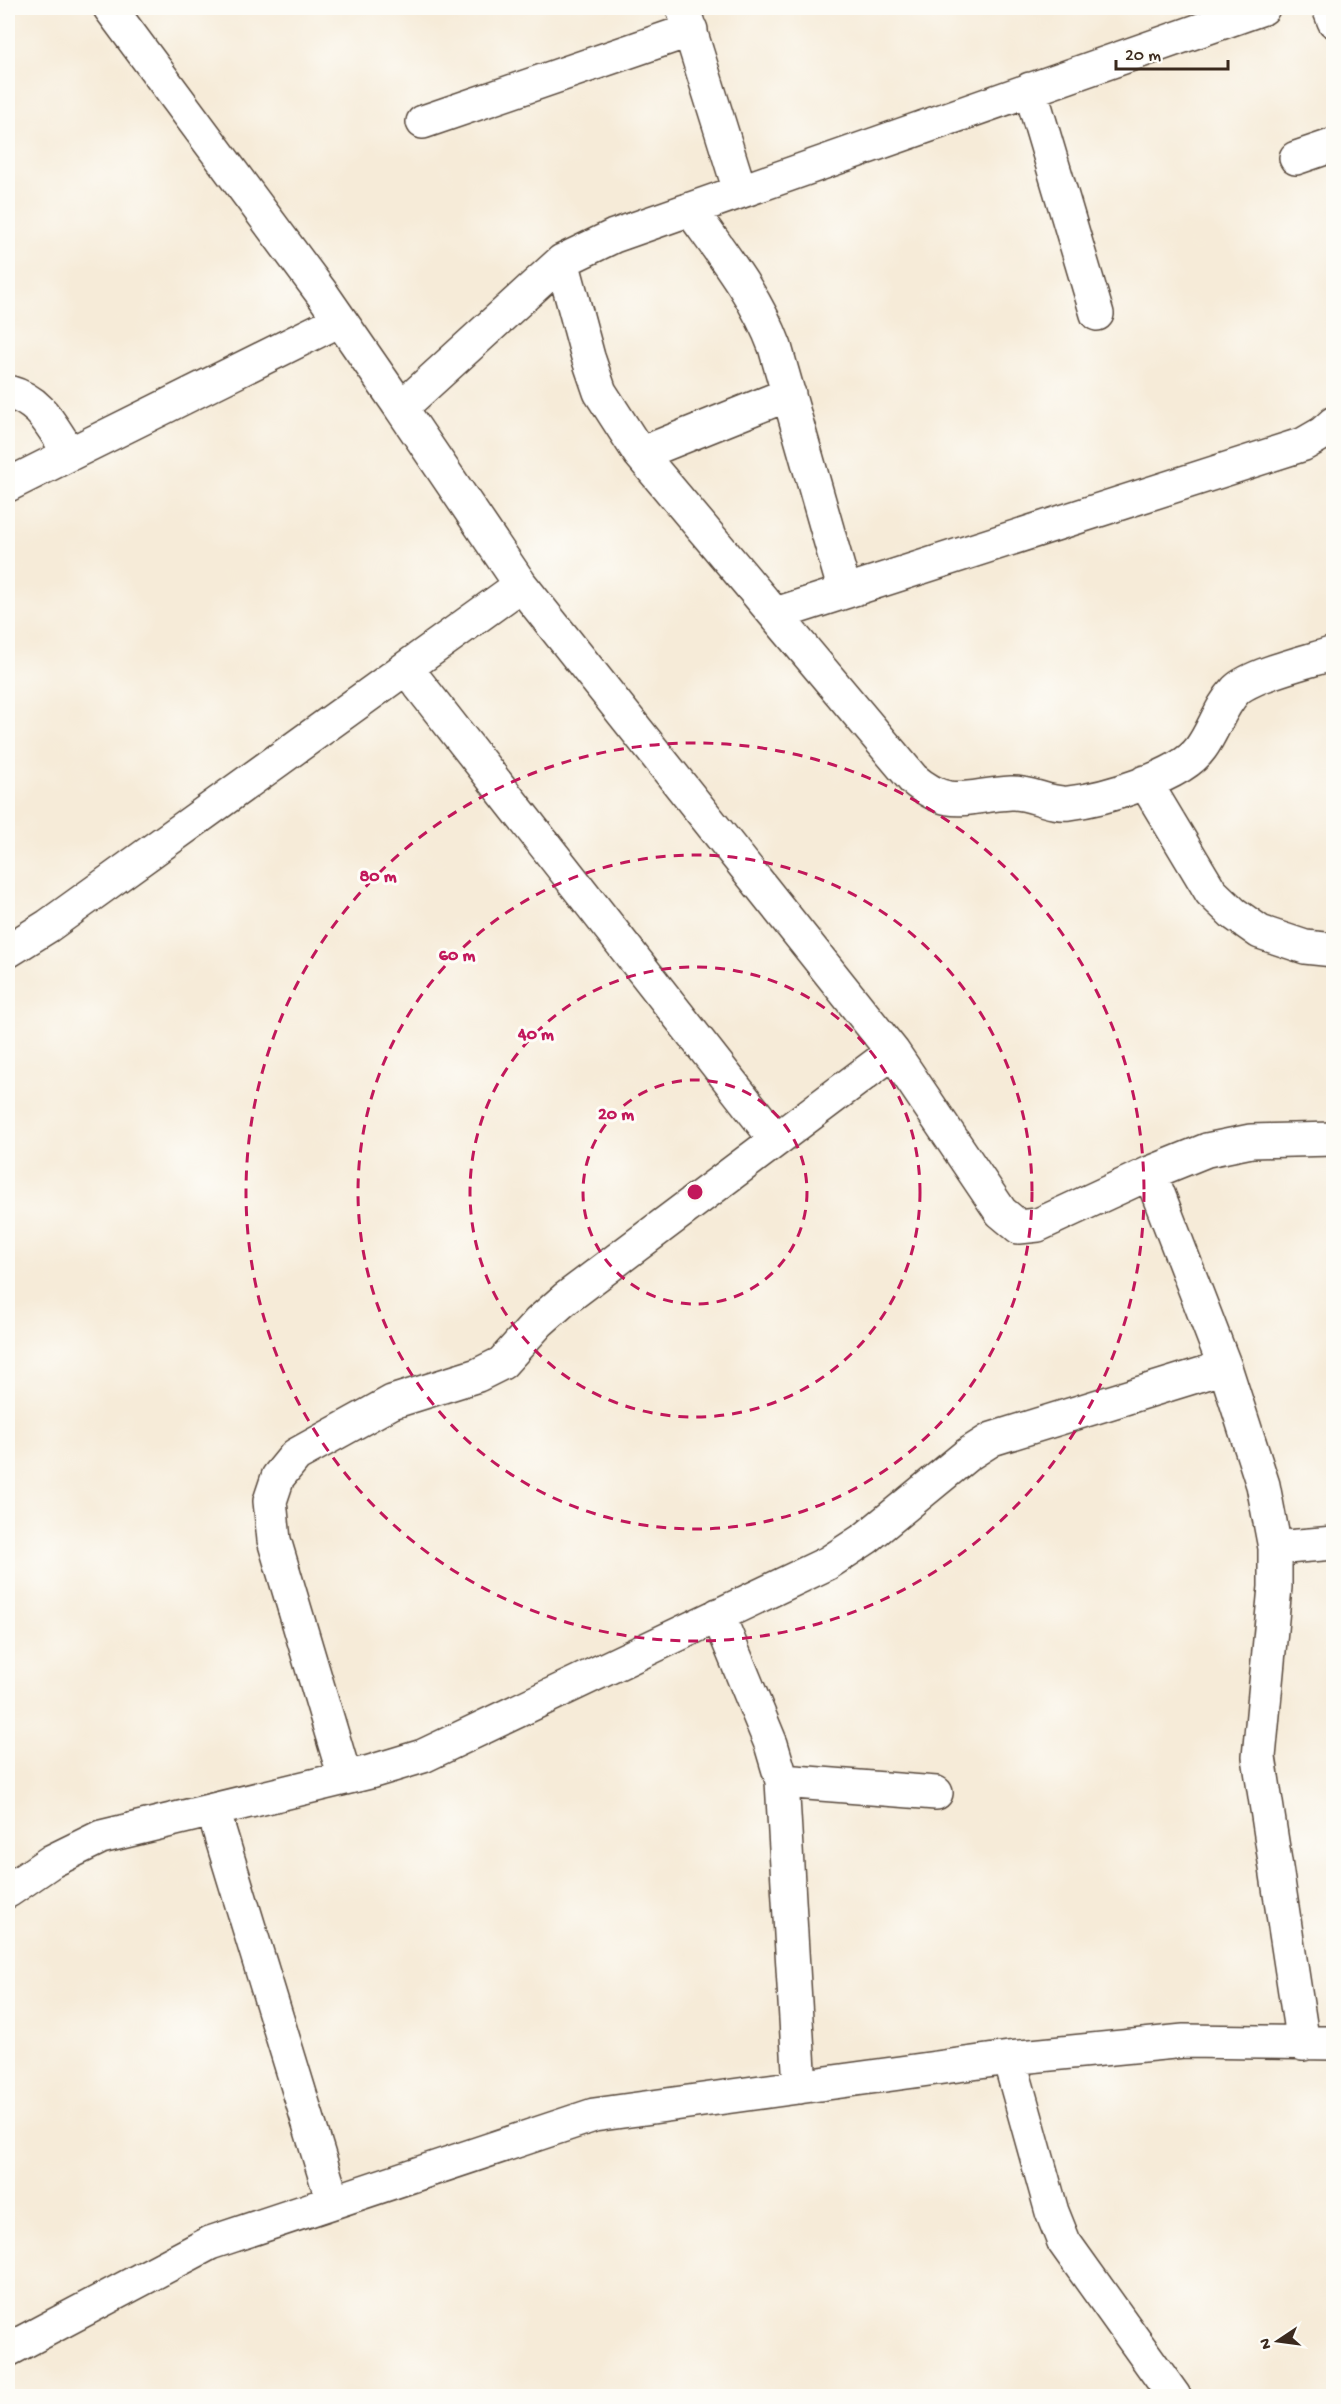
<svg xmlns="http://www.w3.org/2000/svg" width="1341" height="2404" font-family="'Gochi Hand',sans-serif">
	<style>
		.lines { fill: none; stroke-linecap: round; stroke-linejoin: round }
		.minor-casing { stroke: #57473a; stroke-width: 36 }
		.minor { stroke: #fff; stroke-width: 33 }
		.ring { fill: none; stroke: #c2185b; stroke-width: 3; stroke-dasharray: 10 8 }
		.centre { fill: #c2185b; stroke: #fdfcf7; stroke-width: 3 }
		.ring-label { font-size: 18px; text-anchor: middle; font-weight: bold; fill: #c2185b; stroke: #fdfcf7; stroke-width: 6; stroke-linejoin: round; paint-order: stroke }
	</style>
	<rect width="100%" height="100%" fill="#fdfcf7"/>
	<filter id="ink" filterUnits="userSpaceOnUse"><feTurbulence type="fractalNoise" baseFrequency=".0167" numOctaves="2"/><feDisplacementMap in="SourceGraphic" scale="12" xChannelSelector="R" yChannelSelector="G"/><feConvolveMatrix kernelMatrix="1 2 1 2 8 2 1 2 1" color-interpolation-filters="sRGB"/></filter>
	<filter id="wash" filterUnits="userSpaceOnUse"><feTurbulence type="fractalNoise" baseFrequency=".008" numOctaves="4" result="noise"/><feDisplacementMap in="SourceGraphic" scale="24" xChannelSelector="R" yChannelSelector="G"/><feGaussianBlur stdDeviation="1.35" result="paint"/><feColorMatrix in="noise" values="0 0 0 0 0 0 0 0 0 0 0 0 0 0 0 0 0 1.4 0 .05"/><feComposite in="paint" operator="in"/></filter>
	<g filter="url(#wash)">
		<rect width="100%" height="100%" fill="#f6ebd8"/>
	</g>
	<g filter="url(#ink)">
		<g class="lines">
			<defs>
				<path id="minor" d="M110,8L323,295L401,408
					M683,8L740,191
					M1329,8L1334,21
					M1030,89L1097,314
					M423,122L691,30
					M1296,158L1334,145
					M690,209C722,254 756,296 775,347L845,592
					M562,261L588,357L600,392L640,454L913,779C951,811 967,795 1011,793C1031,792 1049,805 1069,803C1103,799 1181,777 1201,748C1214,730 1220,707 1236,690C1253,674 1310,661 1334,653
					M8,392C42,401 51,426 70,454L340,320
					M640,454L789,394
					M8,485L70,454
					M521,585L893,1052L1001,1212L1019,1227L1038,1225L1150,1173L1207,1150L1251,1141L1334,1139
					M776,614L1304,444L1323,433L1334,423
					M406,668L776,1140
					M1145,782L1211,892L1233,913L1260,932L1305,947L1334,950
					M8,951L48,926L521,585L401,408L562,261L614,236L1263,8
					M1150,1173L1225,1367L1263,1485L1275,1548V1587L1259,1757L1303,2044
					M1275,1548L1334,1543
					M718,1615L771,1744L782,1781L800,2087
					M345,1778L274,1540L270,1501L278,1477L296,1455L392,1402L478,1375L502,1363L539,1322L565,1299L893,1052
					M782,1781L936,1793
					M213,1810L333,2202
					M8,1891L52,1861L101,1837L370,1772L423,1756L828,1563L866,1538L967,1455L992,1439L1225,1367
					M1009,2058L1052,2212L1064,2242L1174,2396
					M8,2350L210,2243L594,2115L1009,2058L1184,2041L1334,2043"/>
			</defs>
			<!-- minor casing -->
			<use href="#minor" class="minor-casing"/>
			<!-- minor -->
			<use href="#minor" class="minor"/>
		</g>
	</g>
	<!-- distance rings -->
	<g class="ring">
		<circle cx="695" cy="1192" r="112"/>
		<circle cx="695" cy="1192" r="225"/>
		<circle cx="695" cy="1192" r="337"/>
		<circle cx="695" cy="1192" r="449"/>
	</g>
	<circle cx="695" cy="1192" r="9" class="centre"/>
	<g class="ring-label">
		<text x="378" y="881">80 m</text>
		<text x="457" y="960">60 m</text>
		<text x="536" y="1039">40 m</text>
		<text x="616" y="1119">20 m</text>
	</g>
	<!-- margin -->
	<rect width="1341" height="2404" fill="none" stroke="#fdfcf7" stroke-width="30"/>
	<!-- north arrow -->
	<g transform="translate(1278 2341) rotate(257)" stroke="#fdfcf7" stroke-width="4.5" paint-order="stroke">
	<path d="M0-4.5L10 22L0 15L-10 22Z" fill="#3b2a1e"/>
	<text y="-9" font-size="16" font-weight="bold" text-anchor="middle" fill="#3b2a1e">N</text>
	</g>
	<!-- scale -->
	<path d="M1116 60v9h112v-9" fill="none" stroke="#3b2a1e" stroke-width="3"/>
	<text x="1125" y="60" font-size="18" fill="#3b2a1e" stroke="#fdfcf7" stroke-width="4.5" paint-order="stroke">20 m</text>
</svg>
